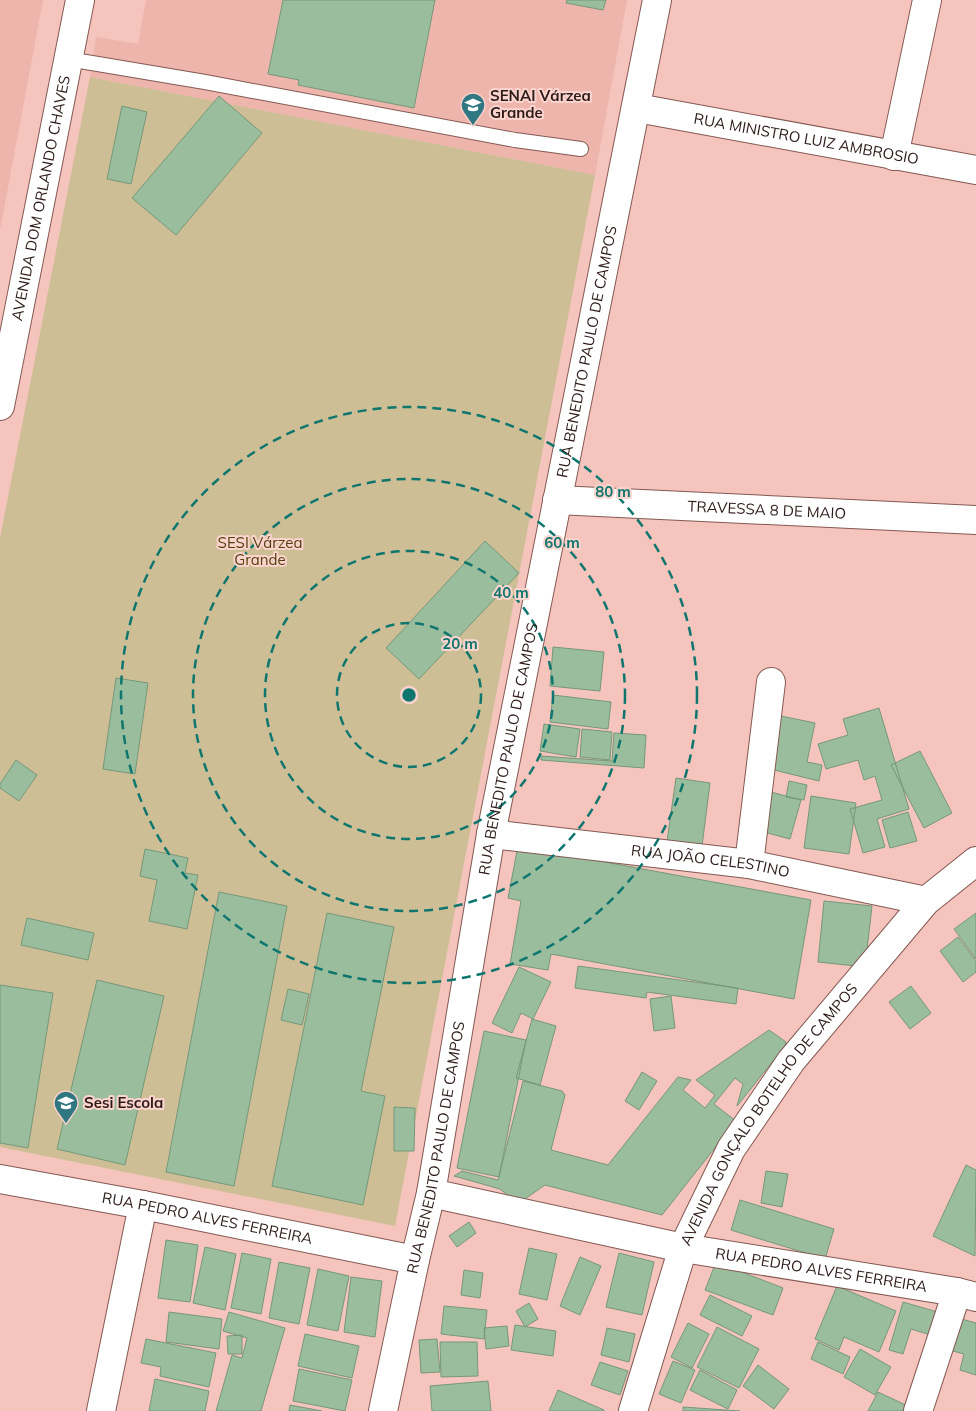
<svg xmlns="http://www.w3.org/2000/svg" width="976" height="1411" font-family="Mulish,sans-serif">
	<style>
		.built { fill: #eeb5ad }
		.green { fill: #cebe96 }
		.building { fill: #9abd9e; stroke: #76987a }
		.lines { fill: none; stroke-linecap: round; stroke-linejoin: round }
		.service-casing { stroke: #845953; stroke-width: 16 }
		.minor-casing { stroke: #845953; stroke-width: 30 }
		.tertiary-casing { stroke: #845953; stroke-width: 30 }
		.secondary-casing { stroke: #845953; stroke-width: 30 }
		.service { stroke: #fff; stroke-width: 14 }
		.minor { stroke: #fff; stroke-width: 28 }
		.tertiary { stroke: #fff; stroke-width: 28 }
		.secondary { stroke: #fff; stroke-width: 28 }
		.ring { fill: none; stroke: #0f766e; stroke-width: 2.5; stroke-dasharray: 9 6 }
		.labels { text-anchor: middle; stroke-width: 4; stroke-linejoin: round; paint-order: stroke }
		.poi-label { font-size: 15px; font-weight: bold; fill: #2d1b19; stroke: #fcd4ce; text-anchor: start }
		.street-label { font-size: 15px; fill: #2d1b19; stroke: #fcd4ce }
		.park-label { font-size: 15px; fill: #52400f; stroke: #fcd4ce }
		.centre { fill: #0f766e; stroke: #fcd4ce; stroke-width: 2.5 }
		.ring-label { font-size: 15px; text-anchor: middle; font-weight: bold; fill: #0f766e; stroke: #fcd4ce; stroke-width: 4; stroke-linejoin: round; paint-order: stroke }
	</style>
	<rect width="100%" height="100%" fill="#f5c4bd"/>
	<!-- built -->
	<path class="built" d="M0,0H43L0,230Z
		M146,0H627L595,175L90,77L96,37L138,44Z"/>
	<!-- green -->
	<path class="green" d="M90,77L595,175L395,1226L0,1147V538Z"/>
	<!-- building -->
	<path class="building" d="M283,0H435L414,108L298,85L299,80L268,74Z
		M567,0H606L603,10L566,3Z
		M219,96L262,133L176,235L132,198Z
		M122,106L147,112L131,184L107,179Z
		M485,541L519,573L419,679L386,648Z
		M553,647L604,652L600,691L550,686Z
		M116,678L148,683L135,774L103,769Z
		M553,695L611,702L608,729L550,722Z
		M879,708L909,809L877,819L885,847L863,853L850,809L882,800L875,776L864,780L858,760L826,769L818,744L848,735L843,719Z
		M781,716L815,723L807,762L822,765L819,781L770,769Z
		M544,724L580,729L576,757L540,751Z
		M582,729L612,732L610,760L580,757Z
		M614,733L646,735L644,768L541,760V756L612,761Z
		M920,751L952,813L924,828L891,765Z
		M16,760L37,775L19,801L0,788V784Z
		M676,778L710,783L702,846L667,841Z
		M789,781L807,785L804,800L786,797Z
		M767,791L801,800L790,839L756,830Z
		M811,796L856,803L849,854L804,848Z
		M908,812L917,841L890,848L882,820Z
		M518,846L811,900L794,999L551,954L548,970L510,964L521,901L508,898Z
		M145,849L188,858L185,873L198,875L187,929L149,921L157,880L140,876Z
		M219,892L287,906L234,1186L166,1172Z
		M824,901L872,906L865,967L818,962Z
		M327,913L394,927L361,1091L385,1096L363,1205L272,1186Z
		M976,913V959L954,929Z
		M27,918L94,933L88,960L21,945Z
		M958,937L976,961V972L963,982L940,951Z
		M578,966L738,988L736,1004L647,992L646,998L575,988Z
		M519,967L551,982L533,1019L521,1013L512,1033L492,1023Z
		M97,980L164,996L125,1165L57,1149Z
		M0,985L53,993L28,1148L0,1143Z
		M911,986L931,1013L910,1029L889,1002Z
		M288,989L309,994L302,1025L281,1020Z
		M671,996L675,1028L654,1031L650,999Z
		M532,1019L556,1026L540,1085L516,1078Z
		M769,1030L786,1042L785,1046L737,1106L743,1084L735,1078L714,1104L736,1121L662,1215L545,1185L516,1205L510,1197L500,1189L454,1176L462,1171L498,1180L523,1081L562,1091L565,1095L551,1150L608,1165L678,1077L691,1080L683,1090L705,1108L715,1095L696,1080Z
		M484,1031L526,1040L499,1177L457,1168Z
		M642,1072L657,1081L639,1110L625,1101Z
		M394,1107L415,1108L414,1151H394Z
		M966,1165L976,1170L975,1256L933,1236Z
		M766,1171L788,1174L782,1207L761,1203Z
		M740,1200L834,1229L825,1259L731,1230Z
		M469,1222L476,1233L457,1247L449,1236Z
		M166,1240L198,1245L190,1302L158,1298Z
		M205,1247L236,1254L225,1310L193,1303Z
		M529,1248L557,1254L547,1300L519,1294Z
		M242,1253L271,1259L261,1314L231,1308Z
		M619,1253L654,1262L642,1315L606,1307Z
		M580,1257L601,1266L580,1315L560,1306Z
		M279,1262L310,1268L299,1324L269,1318Z
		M716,1262L783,1288L773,1315L705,1290Z
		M318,1269L349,1276L338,1331L307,1325Z
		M464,1270L483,1273L480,1298L461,1295Z
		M351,1277L382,1281L375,1337L344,1332Z
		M837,1286L896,1311L879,1352L844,1337L839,1350L815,1339Z
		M710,1295L752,1316L742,1336L700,1315Z
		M903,1302L941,1313L934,1336L911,1329L903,1354L889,1350Z
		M529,1303L538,1319L525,1327L516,1311Z
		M444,1306L487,1310L484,1339L441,1334Z
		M169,1312L222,1319L219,1349L166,1342Z
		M229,1312L285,1328L261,1411H216L232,1355L242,1358L247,1338L223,1331Z
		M958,1318L976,1323V1375L960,1370L964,1354L949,1350Z
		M688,1323L709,1334L692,1368L671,1357Z
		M515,1325L556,1331L553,1356L511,1350Z
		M507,1326L509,1346L486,1349L484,1328Z
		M717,1327L759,1349L739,1388L697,1367Z
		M607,1328L635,1334L629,1362L601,1355Z
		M305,1334L359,1346L352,1378L298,1366Z
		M242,1335V1354H228L227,1336Z
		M146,1339L216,1353L209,1387L160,1376L161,1367L141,1363Z
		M437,1339L440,1372L421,1373L419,1340Z
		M440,1342H477L478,1376L441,1377Z
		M818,1342L850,1357L843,1374L811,1359Z
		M860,1349L891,1367L875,1395L844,1377Z
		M673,1361L695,1370L681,1403L659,1394Z
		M600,1362L628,1371L620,1395L591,1385Z
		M758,1365L789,1389L774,1409L743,1386Z
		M299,1369L352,1380L345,1411L293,1401Z
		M700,1370L737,1390L728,1409L690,1390Z
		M155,1379L209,1391L205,1411H149Z
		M488,1381L491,1411H432L430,1386Z
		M558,1390L604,1410V1411H549Z
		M878,1392L910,1407L908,1411H868Z
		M290,1405L322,1411H289Z
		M683,1407L740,1411H683Z"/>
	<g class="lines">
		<defs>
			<path id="service" d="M68,59L205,82L515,140L581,149"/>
			<g id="minor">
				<path id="s1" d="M637,108L976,170"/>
				<path d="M894,156L927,0"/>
				<path id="s2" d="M557,500L976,520"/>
				<path id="s3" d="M491,834L749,864L926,901"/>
				<path d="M749,864L771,682"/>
				<path id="s4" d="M0,1179L143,1205L415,1260"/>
				<path id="s5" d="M431,1193L683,1248L957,1292L976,1297"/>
				<path d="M101,1411L143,1205"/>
				<path id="s6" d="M383,1411L415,1260L431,1193L491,834L657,0"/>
				<path d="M918,1411L957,1292"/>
			</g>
			<g id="tertiary">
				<path id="s7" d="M633,1411L683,1248L731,1149L791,1061L926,901L976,861"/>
			</g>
			<g id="secondary">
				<path id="s8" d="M0,406L80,0"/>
			</g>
		</defs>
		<!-- service casing -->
		<use href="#service" class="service-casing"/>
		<!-- minor casing -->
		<use href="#minor" class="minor-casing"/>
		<!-- tertiary casing -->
		<use href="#tertiary" class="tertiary-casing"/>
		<!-- secondary casing -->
		<use href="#secondary" class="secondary-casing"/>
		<!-- service -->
		<use href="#service" class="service"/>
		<!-- minor -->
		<use href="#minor" class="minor"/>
		<!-- tertiary -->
		<use href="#tertiary" class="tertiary"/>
		<!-- secondary -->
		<use href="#secondary" class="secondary"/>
	</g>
	<!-- distance rings -->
	<g class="ring">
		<circle cx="409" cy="695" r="72"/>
		<circle cx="409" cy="695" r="144"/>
		<circle cx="409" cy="695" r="216"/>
		<circle cx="409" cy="695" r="288"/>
	</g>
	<!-- icons -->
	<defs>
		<symbol id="university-pin" viewBox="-11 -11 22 30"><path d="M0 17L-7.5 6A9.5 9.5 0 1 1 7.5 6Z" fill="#307782" stroke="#fcd4ce"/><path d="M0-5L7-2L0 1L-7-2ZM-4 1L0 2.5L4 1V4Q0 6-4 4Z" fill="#fff"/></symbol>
		<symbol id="school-pin" viewBox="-11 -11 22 30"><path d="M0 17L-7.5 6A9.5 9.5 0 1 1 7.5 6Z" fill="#307782" stroke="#fcd4ce"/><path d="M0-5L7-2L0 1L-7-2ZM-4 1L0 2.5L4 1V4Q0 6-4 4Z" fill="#fff"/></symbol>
	</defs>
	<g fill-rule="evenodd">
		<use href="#university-pin" x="459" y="91" width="28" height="38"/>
		<use href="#school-pin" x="52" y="1089" width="28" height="38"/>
	</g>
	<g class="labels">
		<!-- poi labels -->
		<g class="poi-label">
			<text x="490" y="101">SENAI Várzea<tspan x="490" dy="17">Grande</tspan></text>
			<text x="84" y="1108">Sesi Escola</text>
		</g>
		<!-- street labels -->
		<g class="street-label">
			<text dy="5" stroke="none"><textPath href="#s1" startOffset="172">RUA MINISTRO LUIZ AMBROSIO</textPath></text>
			<text dy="5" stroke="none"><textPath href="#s8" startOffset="212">AVENIDA DOM ORLANDO CHAVES</textPath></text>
			<text dy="5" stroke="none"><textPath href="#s6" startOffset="1079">RUA BENEDITO PAULO DE CAMPOS</textPath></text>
			<text dy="5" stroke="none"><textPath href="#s2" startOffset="210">TRAVESSA 8 DE MAIO</textPath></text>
			<text dy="5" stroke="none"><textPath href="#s6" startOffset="674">RUA BENEDITO PAULO DE CAMPOS</textPath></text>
			<text dy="5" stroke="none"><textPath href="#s3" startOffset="221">RUA JOÃO CELESTINO</textPath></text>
			<text dy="5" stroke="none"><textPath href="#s7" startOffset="330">AVENIDA GONÇALO BOTELHO DE CAMPOS</textPath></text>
			<text dy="5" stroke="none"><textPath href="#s6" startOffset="269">RUA BENEDITO PAULO DE CAMPOS</textPath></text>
			<text dy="5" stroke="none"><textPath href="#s4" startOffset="211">RUA PEDRO ALVES FERREIRA</textPath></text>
			<text dy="5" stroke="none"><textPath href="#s5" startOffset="398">RUA PEDRO ALVES FERREIRA</textPath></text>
		</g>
		<!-- park labels -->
		<g class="park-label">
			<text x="260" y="548">SESI Várzea<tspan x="260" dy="17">Grande</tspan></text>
		</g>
	</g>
	<circle cx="409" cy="695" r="8" class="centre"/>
	<g class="ring-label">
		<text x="613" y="497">80 m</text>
		<text x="562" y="548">60 m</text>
		<text x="511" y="598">40 m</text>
		<text x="460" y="649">20 m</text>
	</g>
</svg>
